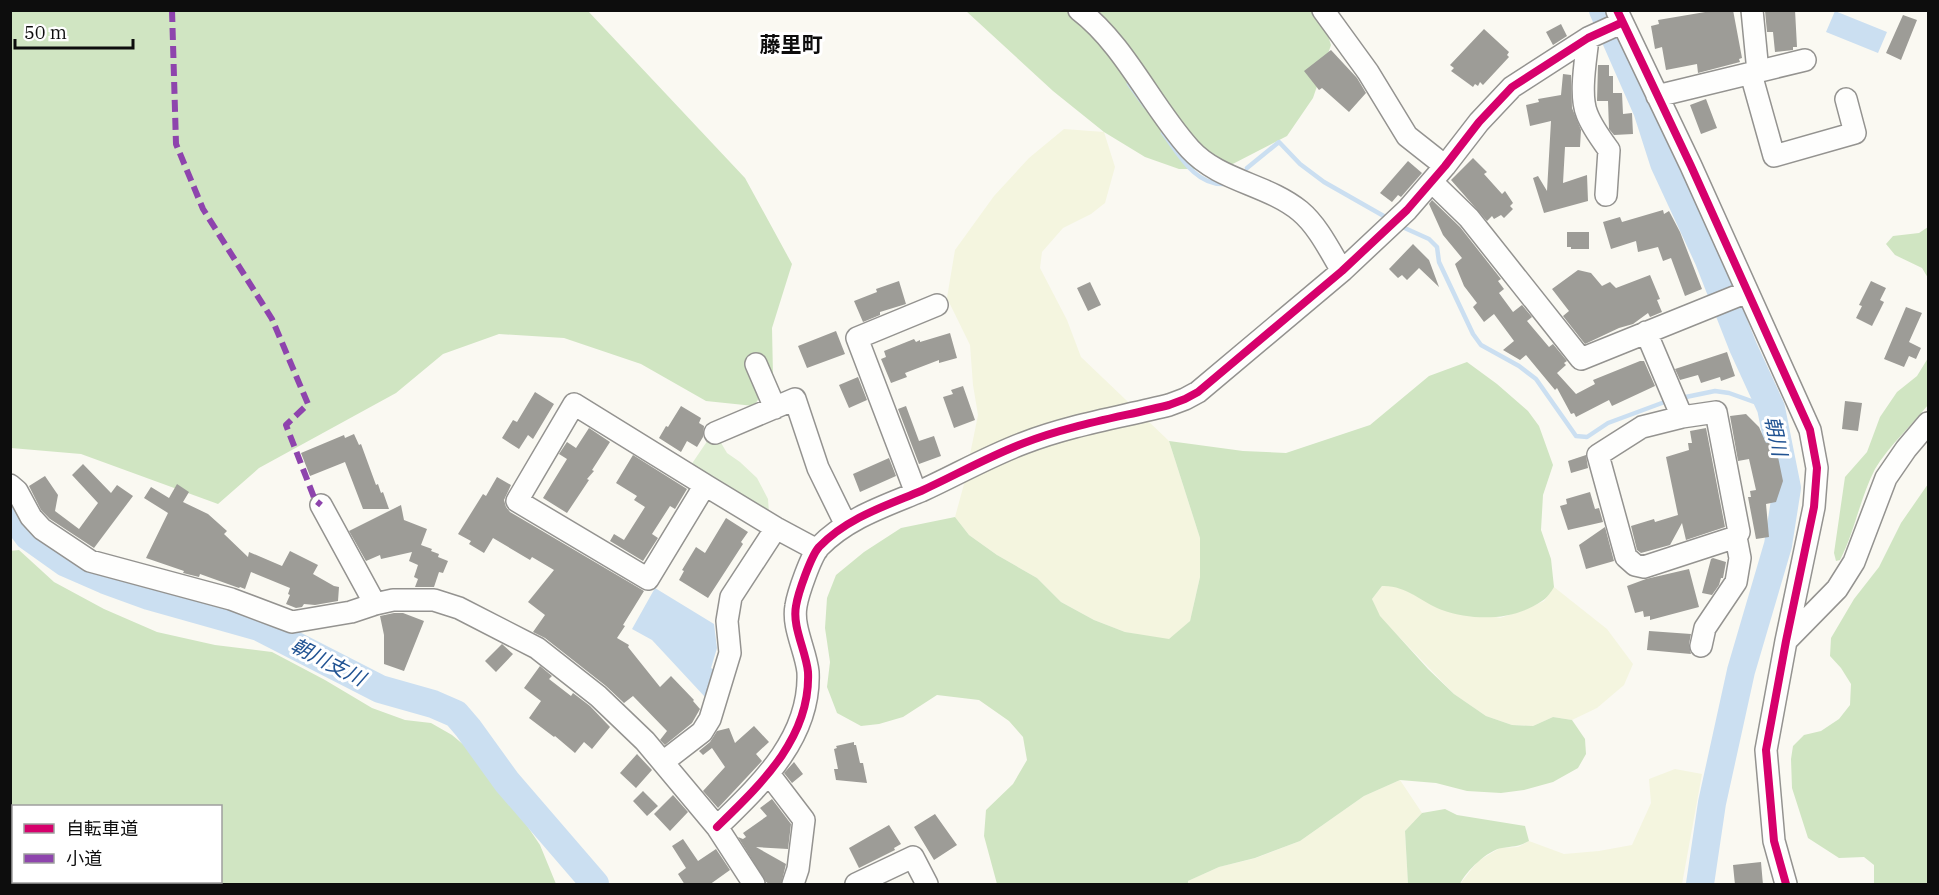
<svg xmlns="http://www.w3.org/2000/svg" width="1939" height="895" font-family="'IBM Plex Serif','Noto Sans JP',serif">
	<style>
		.farmland { fill: #f4f5df }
		.green { fill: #e0eed4 }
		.forest { fill: #d0e5c2; fill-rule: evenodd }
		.water { fill: #cbdff1 }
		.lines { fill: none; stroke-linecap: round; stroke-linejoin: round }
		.stream { stroke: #cbdff1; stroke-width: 4.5 }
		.river { stroke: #cbdff1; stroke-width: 28 }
		.building { fill: #9d9c97 }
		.minor-casing { stroke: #949390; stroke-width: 24 }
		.minor { stroke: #fefefd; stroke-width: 21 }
		.quiet { stroke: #8e44ad; stroke-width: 6; stroke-dasharray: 12 6; stroke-linecap: butt }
		.cycleway-casing { stroke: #fff; stroke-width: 11 }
		.cycleway { stroke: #d6006c; stroke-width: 8 }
		.labels { text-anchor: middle; stroke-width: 6; stroke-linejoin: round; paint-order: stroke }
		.water-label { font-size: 20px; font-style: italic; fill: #215393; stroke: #fff }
		.quarter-label { font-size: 21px; font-weight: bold; fill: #0d0d0d; stroke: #fff }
	</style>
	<rect width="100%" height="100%" fill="#faf9f2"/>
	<!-- farmland -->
	<path class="farmland" d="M1064,129L1104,132L1115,167L1105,203L1091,214L1063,228L1042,252L1040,268L1067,320L1081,357L1169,441L1200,538V577L1190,621L1169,640L1125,632L1094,620L1061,602L1037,578L997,555L969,535L955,517L964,484L978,415L973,385L970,345L947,298L955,250L994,196L1029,158Z
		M1395,585L1417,596L1500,618L1524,610L1544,601L1554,587L1607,629L1633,664L1624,685L1597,708L1572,720L1553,717L1533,726L1512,725L1486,716L1454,694L1379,616L1372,599L1382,586Z
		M1675,769L1702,774L1682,884H1460L1478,861L1500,848L1518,847L1529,841L1564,854L1599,851L1632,845L1651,803L1649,779Z
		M1400,780L1422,813L1405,831L1408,884H1188V881L1219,867L1256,858L1300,841L1364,796Z"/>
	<!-- green -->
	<path class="green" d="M714,431L727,453L740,462L757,478L768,499L769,513L691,465Z"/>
	<!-- forest -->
	<path class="forest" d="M10,11H588L745,178L792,264L772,328L773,376L754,406L706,401L641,364L564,338L499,334L443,354L396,393L259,468L218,504L81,454L11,448Z
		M966,11H1320L1331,45L1313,98L1287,136L1223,169H1179L1145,157L1104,132L1053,91Z
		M1928,227V278L1922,268L1895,255L1886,244L1893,236L1919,233Z
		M1928,358V405C1912,425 1888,447 1875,469C1860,498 1855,531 1840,560L1836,561L1834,553L1845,477L1867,452L1880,417L1897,392L1917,376Z
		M1467,362L1497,384L1528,411L1539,426L1553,465L1543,495L1541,530L1551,559L1554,587C1551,592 1547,598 1542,601C1513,621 1474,621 1442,610C1421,602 1406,585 1382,586L1372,599L1380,616L1428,669L1454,694L1486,716L1512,725L1533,726L1553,717L1572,720L1585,739L1586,754L1578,768L1553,782L1524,790L1501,793L1467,791L1436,783L1400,780L1364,796L1300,841L1255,858L1219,867L1188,881V884H997L984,836L986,810L1013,784L1027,760L1023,737L1009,721L979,700L937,695L903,717L879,724L861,726L837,713L827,687L830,662L825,628L827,598L836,575L864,552L901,528L955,517L969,535L997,555L1037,578L1061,602L1094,620L1125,632L1169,639L1190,621L1200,577V538L1169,441L1243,451L1286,453L1370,425L1429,376Z
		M1928,484V884H1874V865L1864,857L1839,858L1808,838L1792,788L1791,759L1793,746L1804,735L1821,731L1839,719L1850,705L1851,684L1841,668L1830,656L1831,638L1854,599L1879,567L1901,523Z
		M19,550L54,582L104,609L157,632L215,645L272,652L325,680L372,708L405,720L431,723L452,735L478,757L505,793L540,845L556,884H11L10,551ZM220,806V882H14V806Z
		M1445,809L1457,815L1525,826L1529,841C1518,847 1514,846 1502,848C1488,850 1466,871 1460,884H1408L1405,831L1422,813Z"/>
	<!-- water -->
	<path class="water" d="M1835,11L1887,32L1878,53L1826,32Z
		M655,588L714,624L717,648L711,668L718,672L712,687H708L705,697L652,640L632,629Z"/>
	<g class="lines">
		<!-- stream -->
		<path class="stream" d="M1129,84L1145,106
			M1163,133C1179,154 1195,186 1225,184
			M1247,168L1279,142L1300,164L1324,182L1389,219
			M1398,225L1429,239L1437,247L1439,262L1473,334L1481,345L1519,366L1536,379L1576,436L1587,437L1608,423L1670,400
			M1681,398L1715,391L1729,393L1771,408"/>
		<!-- river -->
		<path class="river" d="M1603,10L1647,110L1664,163L1708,258L1743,347L1771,408L1787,488L1778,545L1741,671L1712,803L1700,884
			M10,512L28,536L66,563L105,580L149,596L259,627L380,689L433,704L456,714L468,728L507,782L595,884"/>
	</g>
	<!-- building -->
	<path class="building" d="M1717,10H1733L1742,58L1739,59L1740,62L1698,73L1697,64L1666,70L1662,47L1655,49L1651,26L1659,24L1658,20Z
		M1770,10H1795L1797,47H1793V50L1775,52L1773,32H1767L1765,11Z
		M1903,15L1917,20L1901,60L1886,53Z
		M1561,24L1567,36L1553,45L1546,32Z
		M1484,29L1509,52L1507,55L1509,57L1483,85L1480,82L1478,86L1475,84L1473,87L1451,71L1454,68L1450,65Z
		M1331,50L1357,78L1366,93L1349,112L1322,88L1319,90L1304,71Z
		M1598,65H1609V76H1613V93H1622L1623,114L1632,113L1633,134L1614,135L1609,129L1608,101H1597Z
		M1563,74L1571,75L1572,108L1581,130L1580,147H1565L1563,183L1587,175L1588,201L1544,213L1533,178L1538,176L1547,191L1551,121L1530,126L1526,105L1539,102L1538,99L1561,95Z
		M1706,99L1717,128L1701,134L1690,105Z
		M1473,158L1487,172L1484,174L1502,194L1505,191L1513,203L1510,206L1513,209L1504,218L1501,215L1494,219L1492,216L1487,221L1451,180Z
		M1408,161L1422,173L1401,197L1398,195L1392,202L1380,193Z
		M1432,200L1460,227L1501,279L1498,281L1504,289L1499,293L1513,312L1522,305L1532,317L1527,321L1549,347L1553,344L1567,361L1564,363L1566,365L1557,373L1576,394L1595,384L1593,380L1640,361H1644L1655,386L1612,406L1609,400L1576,417L1574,413L1571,414L1557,388L1555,390L1526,355L1520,360L1503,350L1514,341L1494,314L1484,322L1473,307L1477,303L1464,286L1455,264L1462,258L1443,235L1429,204Z
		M1663,210L1664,214L1669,211L1680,232L1702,289L1685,296L1671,258L1663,261L1658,247L1638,252L1636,241L1611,249L1603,222L1620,217L1622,222Z
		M1567,232H1589V249H1571V247H1567Z
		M1413,244L1429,260L1439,287L1419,268L1407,280L1402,275L1398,278L1389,269Z
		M1578,270L1591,273L1602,286L1610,282L1616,288L1650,275L1660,299L1657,300L1662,312L1650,317L1648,313L1633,324L1619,328L1585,344L1563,316L1569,311L1552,289Z
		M899,281L906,304L880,312V315L863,322L854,301L877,292L876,289Z
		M1871,281L1886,288L1880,300L1884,302L1872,326L1856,318L1862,306L1859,305Z
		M1090,282L1101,305L1088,311L1077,288Z
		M1906,307L1922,313L1909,342L1921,348L1916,359L1909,356L1904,367L1884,359Z
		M836,331L845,354L807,368L798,346Z
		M950,333L957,358L939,363V360L905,373L907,377L891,383L881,359L886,357L884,351L914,339L916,342L920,340V342Z
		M1727,352L1735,376L1721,381L1720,377L1701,383L1698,375L1680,380L1675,369Z
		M858,377L867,400L849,408L839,385Z
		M963,386L975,420L954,428L943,397L953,394L951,390Z
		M535,392L554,404L533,439L528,435L519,449L502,438L513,420L517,422Z
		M1845,401L1862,403L1858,431L1842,429Z
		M681,406L701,418L699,423L704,426L703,437L697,447L687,441L681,452L659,438L666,426L668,427Z
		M906,406L919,441L934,436L941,456L919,464L898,409Z
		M1746,414L1759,427L1766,443L1771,442L1778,457L1783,481L1776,502L1766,504L1769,537L1756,539L1748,497H1751L1750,491L1756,490L1749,459L1738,461L1730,416Z
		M589,428L610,442L592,470L594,471L587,479L589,480L567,513L543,498L567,459L559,454L567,442L576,448Z
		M1706,428L1725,527L1686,540L1682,523L1670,545L1641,553L1637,550L1631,526L1654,519L1655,522L1678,515L1666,457L1689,450L1688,443H1692L1690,431Z
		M354,434L359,445L361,444L376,485L378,484L381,493L383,492L389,509H363L345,462L310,476L301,453L344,435L345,438Z
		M633,455L687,489L675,509L670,506L652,534L658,538L643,561L610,541L614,534L624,540L645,507L634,500L637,496L616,483Z
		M1586,455L1588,468L1571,473L1568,461Z
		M889,458L896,476L860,492L853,474Z
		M83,464L111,493L117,485L133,496L94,548L50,519L41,510L29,486L45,476L58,495L55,511L79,529L98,503L72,475Z
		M497,477L511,485L504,500L506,507L510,512L644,591L623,625L625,626L617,638L629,645L628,647L660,687L671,676L694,700L693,701L700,709L692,723L665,745L660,740L667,731L633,696L624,703L606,686L545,638L533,632L545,615L528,602L554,570L532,557L530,560L493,538L484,553L469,544L471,541L458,534L483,494L486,496Z
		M177,484L189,492L183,502L208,514L227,531L224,534L248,557L249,552L282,566L290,551L318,565L313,574L334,586L339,587L338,601L315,605L304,604L302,607L296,608L286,604L290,595L288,594L290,588L251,572L245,589L240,587L239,588L200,574L199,577L183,573L184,571L146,558L168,513L144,498L151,487L169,498Z
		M1590,492L1595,509L1599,508L1603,522L1568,530L1560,506L1567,504L1566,499Z
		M401,505L404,520L427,529L421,545L432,549L431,551L439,554L438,557L448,561L443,573L439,572L434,587H415L418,579L414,577L418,565L409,561L412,552L381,559L380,555L366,561L349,531Z
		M726,518L748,532L741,542L743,544L708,598L679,580L684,571L682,570L696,547L705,553Z
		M1605,527L1614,561L1586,569L1579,545Z
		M1713,558L1726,562L1723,578H1721L1719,585L1712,595L1702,593L1711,559Z
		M1689,569L1699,607L1650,620V616L1644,617L1643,611L1635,613L1627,586L1646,579Z
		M394,613H403L424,621L404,671L384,664V635L380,616Z
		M1649,631L1691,634L1689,644L1691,654L1647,650Z
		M502,644L513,654L496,672L485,661Z
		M540,666L552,676L549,679L571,696L573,693L590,706L610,727L592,749L584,742L575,753L555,736L554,737L529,718L541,701L524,688Z
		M754,726L769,742L756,754L762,761L718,808L703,791L725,767L712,748L703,755L699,751L710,742L717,731L729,728L735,743Z
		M854,742V745H856L860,763H863L867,783L836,780L834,769H838L834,749L837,748L836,746Z
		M637,754L652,770L636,788L620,773Z
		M794,762L803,774L792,783L784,773Z
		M643,791L658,806L647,816L633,801Z
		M673,795L688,812L670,831L654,814Z
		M772,799L791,824L788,849L756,847L786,864L781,885H771L766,882L738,837L743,839L746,837L743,833L767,816L760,808Z
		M935,814L957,845L934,860L914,827Z
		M889,825L901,844L894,848L895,850L859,868L849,848Z
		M683,839L698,861L716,849L730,870L709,885H685L678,874L686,868L672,846Z
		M1761,862L1763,885H1735L1733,865Z"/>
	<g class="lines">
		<defs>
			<path id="minor" d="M1079,10C1125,45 1151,106 1190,149C1219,181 1267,184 1300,211C1318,226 1330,251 1342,271
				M1323,10L1368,72L1407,136L1445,166
				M1752,10L1758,72
				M1617,11L1691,166L1810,430L1817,468L1814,507L1786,641L1766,750L1774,841L1786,884
				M1588,38C1586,59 1579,95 1587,114C1592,127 1601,139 1609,150L1606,195
				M1751,74L1774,156L1855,133L1846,99
				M1657,96L1805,60
				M1432,182L1469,218L1581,359L1747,292
				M1646,332L1682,417L1642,427L1598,455L1626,557L1635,565L1644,567L1736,537L1740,558L1736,582L1705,628L1701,646
				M756,364L775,408
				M574,404L705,485L648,579L517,501Z
				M1682,417L1716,412L1739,532L1736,537
				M715,433L795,399L818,468L846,525
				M10,485L17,491L31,517L42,529L90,561L231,599L292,622L351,612L375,604L393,600H434L459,608L537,648L598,696L645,741L717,827L754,884
				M705,485L776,528L817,550
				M916,493L857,338L937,305
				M321,505L375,604
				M1786,641L1837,589L1854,562L1886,478L1906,449L1928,423
				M663,762L702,732L710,719L730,653L727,621L731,597L776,528
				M769,774L804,820L798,869L793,884
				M717,827C760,785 811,738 808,672C806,651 792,627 796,606C798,593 811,556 819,547C847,518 885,506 921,491C956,475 989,456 1024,443C1070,425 1121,417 1169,405L1185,399L1198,392L1342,271L1407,210L1445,166L1479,122L1512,87L1588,38L1621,23
				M856,884L913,857L927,884"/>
		</defs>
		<!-- minor casing -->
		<use href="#minor" class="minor-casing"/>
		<!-- minor -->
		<use href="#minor" class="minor"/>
		<!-- quiet -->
		<path class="quiet" d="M172,10L176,144L203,209L272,319L308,404L286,425L315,500L321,505"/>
		<defs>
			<path id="cycleway" d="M1617,10L1691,166L1810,430L1817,468L1814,507L1786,641L1766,750L1774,841L1786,884
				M717,827C760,785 811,738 808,672C806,651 792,627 796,606C798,593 811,556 819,547C847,518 885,506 921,491C956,475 989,456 1024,443C1070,425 1121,417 1169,405L1185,399L1198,392L1342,271L1407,210L1445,166L1479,122L1512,87L1588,38L1621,23"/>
		</defs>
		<!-- cycleway casing -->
		<use href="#cycleway" class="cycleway-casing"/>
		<!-- cycleway -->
		<use href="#cycleway" class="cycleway"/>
	</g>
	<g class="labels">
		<!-- water labels -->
		<g class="water-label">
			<text transform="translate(1776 436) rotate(78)" y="7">朝川</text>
			<text transform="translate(328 662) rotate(27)" y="7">朝川支川</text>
		</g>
		<!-- quarter labels -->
		<g class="quarter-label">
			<text x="791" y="52">藤里町</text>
		</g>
	</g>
	<!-- border -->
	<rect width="1939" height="895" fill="none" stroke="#0d0d0d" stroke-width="24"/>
	<!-- legend -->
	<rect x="12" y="805" width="210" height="78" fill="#ffffff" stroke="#9e9e9e" stroke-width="1.5"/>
	<rect x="24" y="824" width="30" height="9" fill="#d6006c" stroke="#9e9e9e" stroke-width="1.5"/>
	<text x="66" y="835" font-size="18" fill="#0d0d0d">自転車道</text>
	<rect x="24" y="854" width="30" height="9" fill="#8e44ad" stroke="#9e9e9e" stroke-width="1.5"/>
	<text x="66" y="865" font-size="18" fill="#0d0d0d">小道</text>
	<!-- scale -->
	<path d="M15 39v9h118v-9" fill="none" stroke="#0d0d0d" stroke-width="3"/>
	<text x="24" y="39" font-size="18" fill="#0d0d0d" stroke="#ffffff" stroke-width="4.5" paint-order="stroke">50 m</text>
</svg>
